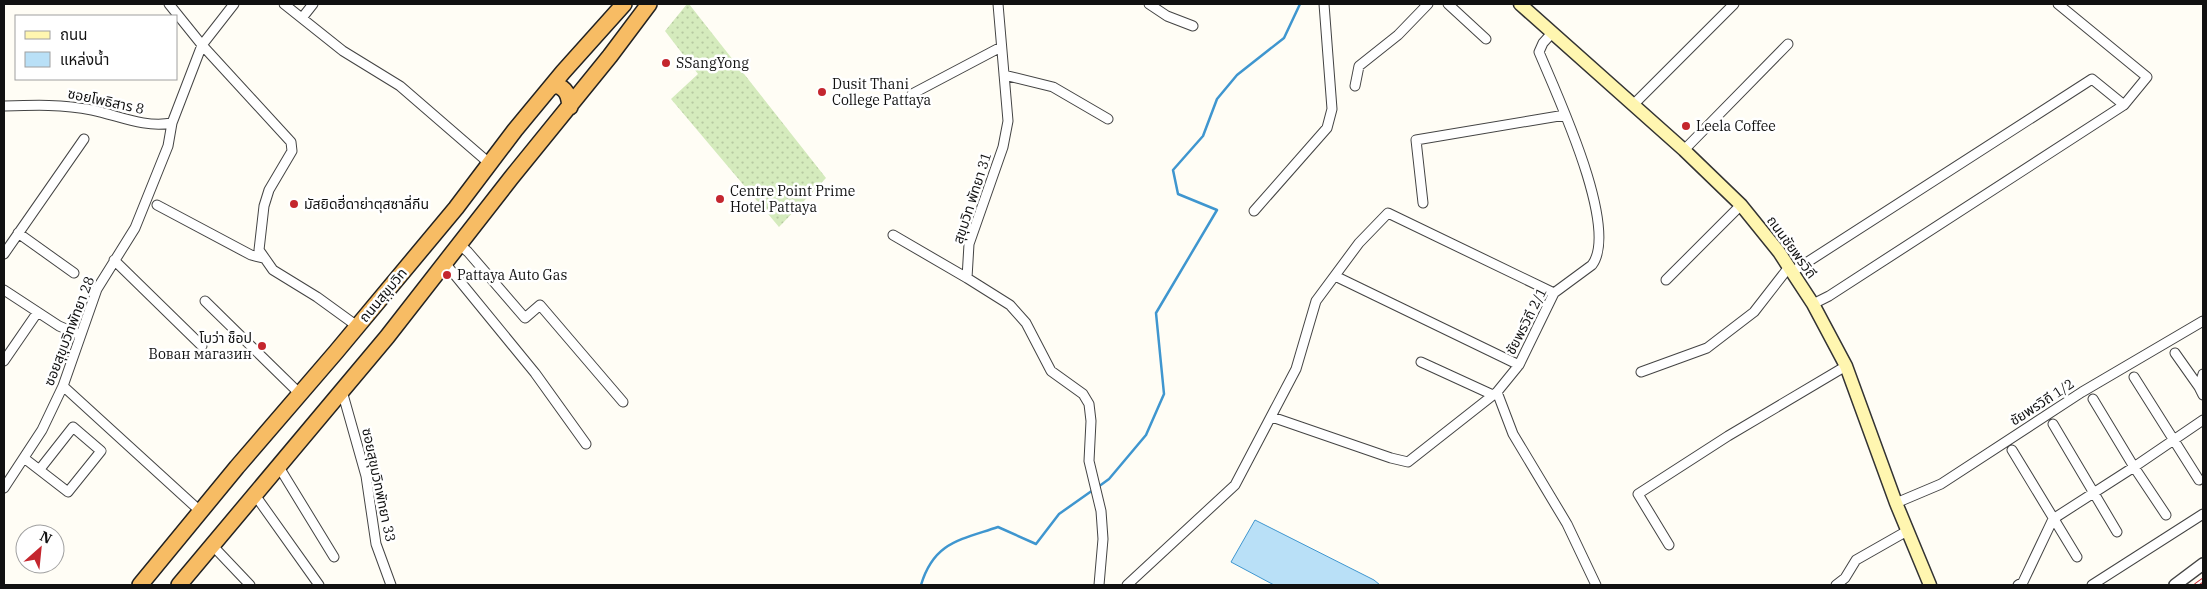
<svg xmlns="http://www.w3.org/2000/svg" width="2207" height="589" font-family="'IBM Plex Serif','Noto Sans Thai',serif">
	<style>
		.grass { fill: url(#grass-dots) }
		.water { fill: #b9e0f7; stroke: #3f96cf }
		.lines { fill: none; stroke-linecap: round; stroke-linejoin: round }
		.stream { stroke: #3f96cf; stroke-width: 2.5 }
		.minor-casing { stroke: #444; stroke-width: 11 }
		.tertiary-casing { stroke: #444; stroke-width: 14 }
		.secondary-casing { stroke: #333; stroke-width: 15 }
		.trunk-casing { stroke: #222; stroke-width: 18 }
		.minor { stroke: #fff; stroke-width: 9 }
		.tertiary { stroke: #fff; stroke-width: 11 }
		.secondary { stroke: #fff6b0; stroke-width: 12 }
		.trunk { stroke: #f7bc64; stroke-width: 15 }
		.rail-casing { stroke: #c4262e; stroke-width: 4.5 }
		.rail { stroke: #fff; stroke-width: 2.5; stroke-dasharray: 8; stroke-linecap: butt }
		.poi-dot { fill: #c4262e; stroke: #fff; stroke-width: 2 }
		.labels { text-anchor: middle; stroke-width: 5; stroke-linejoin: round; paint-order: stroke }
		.poi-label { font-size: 14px; fill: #111; stroke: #fff; text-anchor: start }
		.street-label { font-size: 14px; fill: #111; stroke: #fff }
	</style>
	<defs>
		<pattern id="grass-dots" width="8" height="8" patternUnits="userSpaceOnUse" patternTransform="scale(1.25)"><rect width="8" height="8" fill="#d5ebbd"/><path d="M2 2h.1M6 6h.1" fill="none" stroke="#b6c8a1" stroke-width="1.8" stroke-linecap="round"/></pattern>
	</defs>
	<rect width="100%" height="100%" fill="#fffdf5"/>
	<!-- grass -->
	<path class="grass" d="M687,4H689L826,178L779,227L671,99L698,74L665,31Z"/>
	<!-- water -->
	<path class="water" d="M1255,520L1374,580L1380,585H1274L1231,562Z"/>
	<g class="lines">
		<!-- stream -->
		<path class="stream" d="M1098,487L1109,479L1146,435L1164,394L1156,313L1217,210L1178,194L1173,170L1203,136L1217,99L1237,75L1284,38L1300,4
			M921,585C934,542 960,540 998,527L1036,544L1059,514L1093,490"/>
		<defs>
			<path id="minor" d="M169,4L202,45L291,142L292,151L269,190L264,206L259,250L273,270L317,297L357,326
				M284,4L343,51L400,86L489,163
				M998,4L1008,121L1003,147L969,244L967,278L1010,305L1026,323L1051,371L1083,394L1089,404L1091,421L1089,461L1101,511L1103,539L1099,585
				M1149,4L1167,16L1193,26
				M1448,4L1486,39
				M302,18L313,4
				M1004,75L1053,87L1108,119
				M1355,86L1359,66L1398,35L1428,4
				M912,94L1001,47
				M1633,105L1734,4
				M4,106C34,105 63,104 92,110C120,116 144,128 172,123
				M1684,150L1788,44
				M1423,203L1416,140L1565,115
				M157,205L251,255L263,258
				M1254,211L1327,128L1332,109L1324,4
				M18,233L74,273
				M893,235L967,278
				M460,245L468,252L525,318L540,305L623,402
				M4,254L84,139
				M114,260L202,346
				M445,263L535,373L586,444
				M1792,272L2092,79L2124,105
				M1335,276L1519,365
				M1666,280L1741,205
				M4,290L59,326L80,335
				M205,301L300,394
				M1813,304L1829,296L2124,105L2147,77L2058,4
				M2175,353L2199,387
				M4,361L37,313
				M1421,362L1493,395
				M1641,372L1707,348L1754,312L1789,267
				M2203,374L2199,387L2203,395
				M2134,377L2199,480
				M63,386L200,511
				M342,391L366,476L376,544L391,585
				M1497,392L1513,434L1567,524L1596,585
				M2093,399L2134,467L2166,515
				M1272,417L1391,458L1408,462L1497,392L1519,365L1554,293L1592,265C1620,228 1556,93 1539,52L1543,43L1552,33
				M2053,424L2117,532
				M2012,450L2077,557
				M24,458L68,492L101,451L73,427L40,469
				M279,467L334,557
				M4,488L42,430L63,386L97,289L135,228L168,146L172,123L202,45L234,4
				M255,495L319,585
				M1896,503L1941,484L2082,392L2203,321
				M212,545L250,585
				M1669,545L1638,494L1728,436L1846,366
				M1127,585L1235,485L1296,369L1316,301L1359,243L1388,213L1554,293
				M1836,585L1845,578L1856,560L1907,531
				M2018,585L2023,582L2053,519L2134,467L2203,420
				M2092,585L2203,514"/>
			<path id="tertiary" d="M2175,585L2203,564"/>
			<path id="secondary" d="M1520,4L1684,150L1741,205L1779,252L1813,304L1846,366L1896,503L1930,585"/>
			<path id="trunk" d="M550,88L555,85C567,88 569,96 570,107
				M140,585L237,467L336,352L456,208L515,130L563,72L624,4
				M179,585L387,337L511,178L610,56L649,4"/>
		</defs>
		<!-- minor casing -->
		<use href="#minor" class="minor-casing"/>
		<!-- tertiary casing -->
		<use href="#tertiary" class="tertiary-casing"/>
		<!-- secondary casing -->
		<use href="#secondary" class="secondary-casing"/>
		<!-- trunk casing -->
		<use href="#trunk" class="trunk-casing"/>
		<!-- minor -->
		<use href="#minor" class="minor"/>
		<!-- tertiary -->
		<use href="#tertiary" class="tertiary"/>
		<!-- secondary -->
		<use href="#secondary" class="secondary"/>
		<!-- trunk -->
		<use href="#trunk" class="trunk"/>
		<defs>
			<path id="rail" d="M2196,585L2203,580"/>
		</defs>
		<!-- rail casing -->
		<use href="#rail" class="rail-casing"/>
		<!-- rail -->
		<use href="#rail" class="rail"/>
	</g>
	<!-- markers -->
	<g class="poi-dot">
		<circle cx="666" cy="63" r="5"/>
		<circle cx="822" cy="92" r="5"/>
		<circle cx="1686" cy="126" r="5"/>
		<circle cx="720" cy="199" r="5"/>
		<circle cx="294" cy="204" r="5"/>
		<circle cx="447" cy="275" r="5"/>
		<circle cx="262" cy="346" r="5"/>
	</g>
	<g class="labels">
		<!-- poi labels -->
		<g class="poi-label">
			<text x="676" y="68">SSangYong</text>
			<text x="832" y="89">Dusit Thani<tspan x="832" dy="16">College Pattaya</tspan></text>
			<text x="1696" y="131">Leela Coffee</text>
			<text x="730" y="196">Centre Point Prime<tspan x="730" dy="16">Hotel Pattaya</tspan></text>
			<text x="304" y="209">มัสยิดฮี่ดาย่าตุสซาลี่กีน</text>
			<text x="457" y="280">Pattaya Auto Gas</text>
			<text x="252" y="343" text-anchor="end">โบว่า ช็อป<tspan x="252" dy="16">Вован магазин</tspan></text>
		</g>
		<!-- street labels -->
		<g class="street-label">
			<text transform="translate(106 101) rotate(12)" y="5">ซอยโพธิสาร 8</text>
			<text transform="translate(972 198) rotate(-72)" y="5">สุขุมวิท พัทยา 31</text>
			<text transform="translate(1792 247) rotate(54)" y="5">ถนนชัยพรวิถี</text>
			<text transform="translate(383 295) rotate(-50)" y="5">ถนนสุขุมวิท</text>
			<text transform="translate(1526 321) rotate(-63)" y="5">ชัยพรวิถี 2/1</text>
			<text transform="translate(69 331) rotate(-69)" y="5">ซอยสุขุมวิทพัทยา 28</text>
			<text transform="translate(2042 402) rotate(-33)" y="5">ชัยพรวิถี 1/2</text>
			<text transform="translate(379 485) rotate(78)" y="5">ซอยสุขุมวิทพัทยา 33</text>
		</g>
	</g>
	<!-- border -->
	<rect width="2207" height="589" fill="none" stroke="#111111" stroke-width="10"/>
	<!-- legend -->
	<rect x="15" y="15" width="162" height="65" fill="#ffffff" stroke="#a0a0a0"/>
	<rect x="25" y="31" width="25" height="8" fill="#fff6b0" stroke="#a0a0a0"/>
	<text x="60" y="40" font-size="15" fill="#111111">ถนน</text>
	<rect x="25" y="52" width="25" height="15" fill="#b9e0f7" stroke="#a0a0a0"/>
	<text x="60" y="65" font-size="15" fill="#111111">แหล่งน้ำ</text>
	<!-- north arrow -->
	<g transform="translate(40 549) rotate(27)"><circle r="24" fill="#ffffff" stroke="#a0a0a0"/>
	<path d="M0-4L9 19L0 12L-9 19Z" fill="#c4262e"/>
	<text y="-8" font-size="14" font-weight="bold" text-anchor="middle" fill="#111111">N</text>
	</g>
</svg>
